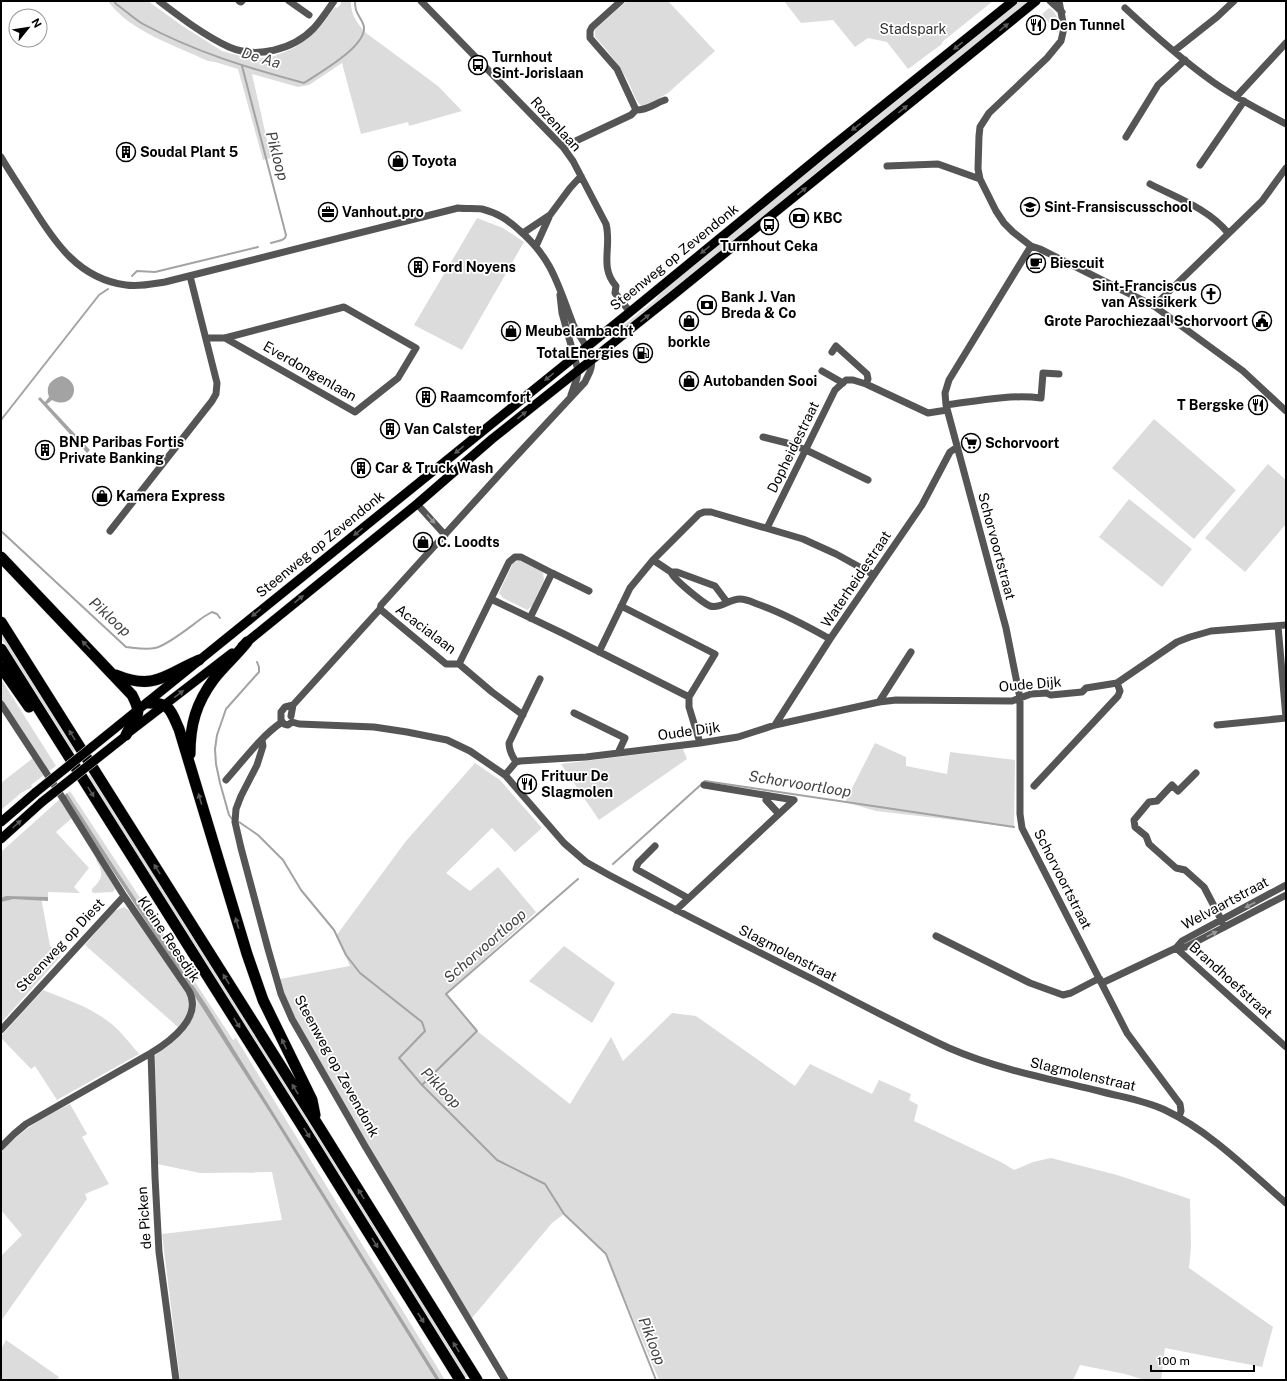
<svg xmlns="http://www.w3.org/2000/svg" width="1287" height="1381" font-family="'Public Sans',sans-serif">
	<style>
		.green { fill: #dcdcdc }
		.water { fill: #a3a3a3 }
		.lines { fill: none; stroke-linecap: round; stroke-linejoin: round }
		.stream { stroke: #a3a3a3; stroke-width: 2 }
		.major-casing { stroke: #dbdbdb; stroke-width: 10 }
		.highway-casing { stroke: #dbdbdb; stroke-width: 12 }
		.minor { stroke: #555; stroke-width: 7 }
		.major { stroke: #000; stroke-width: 9 }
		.highway { stroke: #000; stroke-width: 11 }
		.major-bridge-casing { stroke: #dbdbdb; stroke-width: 10; stroke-linecap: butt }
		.major-bridge { stroke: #000; stroke-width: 9 }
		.oneway { fill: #595959 }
		.oneway2 { fill: #999 }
		.labels { text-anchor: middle; stroke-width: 3.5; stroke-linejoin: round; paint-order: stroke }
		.poi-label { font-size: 14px; font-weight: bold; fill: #000; stroke: #fff; text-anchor: start }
		.park-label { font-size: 14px; fill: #333; stroke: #fff }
		.street-label { font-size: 14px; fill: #000; stroke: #fff }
		.water-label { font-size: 15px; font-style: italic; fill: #444; stroke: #fff }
	</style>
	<rect width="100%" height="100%" fill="#fff"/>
	<!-- green -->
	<path class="green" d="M108,1H148L181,25L222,51L240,56L257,59L276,56V55C302,48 320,29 335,7L337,8L341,4V1H351C350,14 358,24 366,33L438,86L462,111L409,126L408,122L361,134L342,63L309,85L298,87L252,74L271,158L263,160L238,69L215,62L208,61C176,46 129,31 108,1Z
		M627,1H668L715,51L668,93L644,107C635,103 633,91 629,83C620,66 608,51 595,37V29Z
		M784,1H993L942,42V44L908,69L887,42L868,38L855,47L833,20L801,23Z
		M1020,1H1031L614,338L612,335L656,299L664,288Z
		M1049,8C1058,13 1060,24 1058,33L1042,14Z
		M477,218L503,228L524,242L462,350L414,325Z
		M1154,419L1236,490L1194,539L1112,468Z
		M1268,464L1286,480V524L1245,572L1205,538Z
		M1129,499L1192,549L1162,587L1099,537Z
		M520,560L543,572L544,580L532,606L527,610L503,598L499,593L513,563Z
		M1,631L76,749L73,752L1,638Z
		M1,679L56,766L49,771L1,701Z
		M875,743L906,757V766L947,774L950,752L1015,760L1014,827L876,811L845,802Z
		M683,749L687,759L599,820L561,764Z
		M33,758L44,775L31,785L32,787L21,793L1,810V783Z
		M475,763L500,780L542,828L515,852L492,828L446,873L470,891L498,867L536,912L446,994L477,1031L570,1104L611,1037L623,1061L672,1013L696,1016L795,1086L810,1064L872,1094L879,1080L911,1094L909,1100L918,1105L914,1121L1001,1162L1014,1170L1033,1162L1051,1158L1117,1175L1190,1199L1191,1246L1189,1268L1273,1327L1262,1367L1165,1348L1161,1380H1145L1125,1374L1080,1365L1073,1380H659L606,1254L564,1214L552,1223L472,1318L426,1244L301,1029L287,1001L280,979L350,966L336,936L406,841Z
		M91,774L468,1376L465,1378L88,776Z
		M70,791L233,1040L236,1038L445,1380H180L162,1234L282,1220L272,1172L200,1173L157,1164L155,1056C159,1051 165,1048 170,1044C184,1033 199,1017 196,998L64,796Z
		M60,799L72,818L56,832L89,868L74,887L80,893L48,892V897H41L50,946L61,956L1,1023V852Z
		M97,858L115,889L113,892L94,893L92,892V889C103,879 104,873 96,860Z
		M124,907L133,913L191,1000L190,1010L179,1028L85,945L114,911Z
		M564,946L615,983L592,1023L529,981Z
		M43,990C63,998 84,1005 102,1017C117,1026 128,1041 139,1054L57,1100L35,1066L31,1069L1,1038V1036Z
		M70,1104L87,1134L82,1137L109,1184L85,1194L87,1199L1,1321V1256L22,1235L1,1210V1153C23,1128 41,1119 70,1104Z
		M6,1340L59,1377L57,1380H1V1349Z"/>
	<!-- water -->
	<path class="water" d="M62,376C84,383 73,411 52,400L47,404L90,450L87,453L38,399L40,397L45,402L49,397C45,386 51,379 62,376Z
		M67,793L115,868L207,1006L440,1380H436L272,1116L196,998L64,796Z
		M6,896L48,897V901L13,899L1,902V898Z"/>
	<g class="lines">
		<!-- stream -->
		<path class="stream" d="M114,1L116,4C125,10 134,19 143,24C195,52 248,68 304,83C319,73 366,47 364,27C363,21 358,16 356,10C355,7 355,4 355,1
			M242,66L286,235L285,238L282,240L271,243
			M132,276L137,271L155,272L258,247
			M1,420L99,295L108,289
			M1,531L126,647C136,648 146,650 155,648C169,645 193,624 205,616L212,612L217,614L220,618
			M232,819L229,815L220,783L216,764L215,749L217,735L226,709L259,672V667L257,662
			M239,822L258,835L283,860L301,890L334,930L346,955L360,973L422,1022L425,1031L399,1058L422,1085L497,1160L545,1184L564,1214L606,1254L656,1380
			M613,864L705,781L1014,827
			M422,1085L477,1031L446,994L578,879"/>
		<defs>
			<path id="major" d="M242,646L417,504L492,439L672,296L1036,1
				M128,733L232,653
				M92,747L630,312L825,152L1013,1
				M1,822L36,792
				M1,839L42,802"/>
			<path id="highway" d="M1,557L132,695C144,718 135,715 126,735
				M1,622L316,1122L477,1380
				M1,649L304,1129L460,1380
				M1,667L29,707
				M116,675C155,691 166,674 199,660
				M148,703C170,702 171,711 179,729L247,954L263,1000L312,1100L315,1115
				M190,754C190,725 196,703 214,679C224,666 237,655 247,642"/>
		</defs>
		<!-- major casing -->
		<use href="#major" class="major-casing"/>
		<!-- highway casing -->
		<use href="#highway" class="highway-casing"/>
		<!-- minor -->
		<path class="minor" d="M159,1C180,17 205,36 229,47C256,59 293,50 314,28C321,20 328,10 334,1
			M239,1L241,2L242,1
			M289,1L309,15
			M421,1L563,147L573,161L606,224C612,247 599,267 616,286L615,293L630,312
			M1050,1L1062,12
			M1059,1L1064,28L1061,41L1047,58L989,113L980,127L979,136L978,169L980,179L996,211L1004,223L1013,232L1031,246L1040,249L1154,306L1243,371L1286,411
			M1125,8C1152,33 1180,58 1209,79C1233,97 1260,110 1286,124
			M1174,51L1217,17L1234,1
			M1236,97L1286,43
			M636,110C649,110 653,104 665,100
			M1126,137L1158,85L1185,60
			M563,147L631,115L636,110L617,69L590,38V31L592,27L621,1
			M1,157C11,174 22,190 32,206C55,243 79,279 126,285C139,287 152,284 165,282L458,208C466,209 475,208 482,209C498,213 508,220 519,230C552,258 558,285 573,324C578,336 595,354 591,368C590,373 587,377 585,382L507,466L381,605L380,609L293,705L291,716
			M1200,165L1244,101
			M887,166L938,164L980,179
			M1150,184C1177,198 1209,209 1228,233
			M523,233L550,215
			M536,246L550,215L570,188L581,176
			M1031,246L949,380L945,393L946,405L1006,628L1020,698V814L1022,828L1127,1033L1180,1104L1181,1111L1179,1117
			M560,295L562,313L578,370L577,378L571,395
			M1154,306L1262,201L1286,168
			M206,338H225L344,307L416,348L398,378L355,412L225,338
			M832,352L836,346L867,374L868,379L866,384
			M822,371L843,383
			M946,405C976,401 1010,394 1041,398L1043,373L1059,374
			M763,437L787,443L806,450L868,480
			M417,504L445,535
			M767,528L835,390L846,380H853L866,384L928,413L947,410
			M110,531L212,401L216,394L217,383L190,276
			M653,560L671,572C673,579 703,603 710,606C721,609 729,599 740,599C747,599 754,603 760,605C785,614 807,626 830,639
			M671,572H677L715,586L727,602
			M552,573L589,591
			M491,599L564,634L689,697
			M621,606L715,654L689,697V707L700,743
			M380,609L446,664H459
			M1278,626L1286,718
			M599,652L630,588L653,560L699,514L704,512H711L803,539L836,554L874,575
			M879,702L911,652
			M1,704L64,800L124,896L189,991C203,1017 171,1041 151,1053L26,1124L14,1134L1,1147
			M574,713L625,738L618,753
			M523,715L492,692L459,664L509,562L515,557H521L552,573L530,618
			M292,722L299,724L374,727L407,732L447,740L470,751L505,775L564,843L586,862L609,875C677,911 747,946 816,981C860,1004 904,1027 949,1048C997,1069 1049,1079 1099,1091C1121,1097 1144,1100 1165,1110C1211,1132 1248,1170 1286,1203
			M292,722L288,725L284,724L281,720V712L285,707L293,705
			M775,725L830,639L922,505L950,452L957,447
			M1217,725L1286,718
			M262,740L263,746L257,765L241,796L236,809L235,822L241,848L268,949L281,994L292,1019L365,1146L505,1380
			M516,762C512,756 509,750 509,743L540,679
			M1196,773L1178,791L1172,785L1157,801L1149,802L1134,820L1135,827L1146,836L1149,844L1176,868L1185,870L1204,887L1225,927
			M505,775L516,762L520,761L586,757L700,743L738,737L775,725L879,702L896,700L1012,701L1031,694L1047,693L1051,695L1082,692L1086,688L1117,683L1177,642L1190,637L1211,631L1286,625
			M226,780C244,760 260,737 282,722
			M1034,786L1118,696L1120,691L1117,683
			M766,800L779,814
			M655,846L638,863L636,869L688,898
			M676,910L794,800L704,785
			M936,936L1030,983L1063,995L1071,993L1096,980L1100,979
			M1176,948L1286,1047
			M1176,948L1182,941L1286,885
			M1102,983L1176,948L1186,947L1286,895
			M1,1030L124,896
			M151,1053L155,1177L159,1252L176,1380"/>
		<!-- major -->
		<use href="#major" class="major"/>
		<!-- highway -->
		<use href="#highway" class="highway"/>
		<defs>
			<path id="major-bridge" d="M36,792L92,747
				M42,802L123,738"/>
		</defs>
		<!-- major-bridge casing -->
		<use href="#major-bridge" class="major-bridge-casing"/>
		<!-- major-bridge -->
		<use href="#major-bridge" class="major-bridge"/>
	</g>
	<!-- one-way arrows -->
	<defs><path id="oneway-solid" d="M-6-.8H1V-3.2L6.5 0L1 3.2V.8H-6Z"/></defs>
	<g class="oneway">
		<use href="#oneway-solid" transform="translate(1004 27) rotate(-39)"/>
		<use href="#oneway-solid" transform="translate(958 46) rotate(141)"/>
		<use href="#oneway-solid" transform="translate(903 109) rotate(-39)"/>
		<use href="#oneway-solid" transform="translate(856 127) rotate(142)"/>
		<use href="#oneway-solid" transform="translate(802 191) rotate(-39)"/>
		<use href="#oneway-solid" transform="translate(705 250) rotate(141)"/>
		<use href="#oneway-solid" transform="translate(645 318) rotate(-39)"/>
		<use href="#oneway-solid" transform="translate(549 377) rotate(141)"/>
		<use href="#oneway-solid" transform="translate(522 415) rotate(-39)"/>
		<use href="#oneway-solid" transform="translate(459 450) rotate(141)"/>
		<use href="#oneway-solid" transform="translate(358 532) rotate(141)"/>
		<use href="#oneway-solid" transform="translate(299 599) rotate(-39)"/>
		<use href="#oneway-solid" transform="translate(256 613) rotate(141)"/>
		<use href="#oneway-solid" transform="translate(86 645) rotate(-134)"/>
		<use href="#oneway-solid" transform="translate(179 694) rotate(-37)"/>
		<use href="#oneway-solid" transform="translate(72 735) rotate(-122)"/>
		<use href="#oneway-solid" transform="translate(91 792) rotate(58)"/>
		<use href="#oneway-solid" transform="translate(200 799) rotate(-107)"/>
		<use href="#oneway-solid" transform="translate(17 824) rotate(-42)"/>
		<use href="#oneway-solid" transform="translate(157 869) rotate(-122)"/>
		<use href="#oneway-solid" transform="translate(237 923) rotate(-107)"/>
		<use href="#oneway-solid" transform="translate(226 979) rotate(-122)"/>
		<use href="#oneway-solid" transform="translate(237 1023) rotate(58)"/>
		<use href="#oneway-solid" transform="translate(284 1044) rotate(-115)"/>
		<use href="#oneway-solid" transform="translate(295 1089) rotate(-122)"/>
		<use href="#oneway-solid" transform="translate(307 1133) rotate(58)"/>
		<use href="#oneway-solid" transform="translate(361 1194) rotate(-122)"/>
		<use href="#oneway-solid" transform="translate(375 1243) rotate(58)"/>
		<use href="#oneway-solid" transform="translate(421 1318) rotate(58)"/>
		<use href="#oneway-solid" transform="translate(456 1347) rotate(-122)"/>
	</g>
	<g class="oneway2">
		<use href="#oneway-solid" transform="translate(431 519) rotate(48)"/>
		<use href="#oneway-solid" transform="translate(1250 905) rotate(152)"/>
		<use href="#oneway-solid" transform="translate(1212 934) rotate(-27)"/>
	</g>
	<!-- icons -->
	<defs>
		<symbol id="restaurant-ring" viewBox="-11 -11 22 22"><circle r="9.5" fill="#fff" stroke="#000" stroke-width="1.5"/><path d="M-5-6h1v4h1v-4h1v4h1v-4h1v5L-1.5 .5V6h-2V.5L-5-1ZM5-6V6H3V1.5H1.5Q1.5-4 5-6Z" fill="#000"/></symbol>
		<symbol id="bus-ring" viewBox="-11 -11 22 22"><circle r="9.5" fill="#fff" stroke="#000" stroke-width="1.5"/><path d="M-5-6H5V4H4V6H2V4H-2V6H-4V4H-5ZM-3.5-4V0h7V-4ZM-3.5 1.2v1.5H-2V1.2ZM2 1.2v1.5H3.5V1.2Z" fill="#000"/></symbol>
		<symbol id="building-ring" viewBox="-11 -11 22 22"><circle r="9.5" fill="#fff" stroke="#000" stroke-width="1.5"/><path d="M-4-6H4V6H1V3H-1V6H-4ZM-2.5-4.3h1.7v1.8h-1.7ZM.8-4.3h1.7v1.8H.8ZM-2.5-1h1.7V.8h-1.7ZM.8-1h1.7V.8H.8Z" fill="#000"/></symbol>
		<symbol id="shop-ring" viewBox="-11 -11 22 22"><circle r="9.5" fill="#fff" stroke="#000" stroke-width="1.5"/><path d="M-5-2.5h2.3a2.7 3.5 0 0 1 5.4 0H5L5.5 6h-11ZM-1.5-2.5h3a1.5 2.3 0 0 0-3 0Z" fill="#000"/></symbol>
		<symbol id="school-ring" viewBox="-11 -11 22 22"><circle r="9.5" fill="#fff" stroke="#000" stroke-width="1.5"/><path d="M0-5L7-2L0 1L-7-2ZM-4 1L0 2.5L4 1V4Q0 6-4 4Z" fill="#000"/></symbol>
		<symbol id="office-ring" viewBox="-11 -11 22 22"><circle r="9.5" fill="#fff" stroke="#000" stroke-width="1.5"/><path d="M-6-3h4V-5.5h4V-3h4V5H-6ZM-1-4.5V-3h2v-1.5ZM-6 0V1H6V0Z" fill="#000"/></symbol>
		<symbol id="bank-ring" viewBox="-11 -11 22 22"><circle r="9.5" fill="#fff" stroke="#000" stroke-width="1.5"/><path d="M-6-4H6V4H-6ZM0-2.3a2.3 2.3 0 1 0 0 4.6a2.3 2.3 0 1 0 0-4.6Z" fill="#000"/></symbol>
		<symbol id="cafe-ring" viewBox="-11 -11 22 22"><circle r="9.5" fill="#fff" stroke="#000" stroke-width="1.5"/><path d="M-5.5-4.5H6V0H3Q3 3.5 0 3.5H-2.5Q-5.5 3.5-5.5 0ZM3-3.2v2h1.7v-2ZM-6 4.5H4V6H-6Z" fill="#000"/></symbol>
		<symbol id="church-ring" viewBox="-11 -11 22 22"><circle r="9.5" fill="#fff" stroke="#000" stroke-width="1.5"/><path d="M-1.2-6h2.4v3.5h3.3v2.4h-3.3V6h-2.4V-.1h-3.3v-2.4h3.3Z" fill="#000"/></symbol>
		<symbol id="civic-ring" viewBox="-11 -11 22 22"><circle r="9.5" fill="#fff" stroke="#000" stroke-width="1.5"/><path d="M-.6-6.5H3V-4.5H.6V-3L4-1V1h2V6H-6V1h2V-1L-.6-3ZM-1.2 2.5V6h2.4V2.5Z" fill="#000"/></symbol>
		<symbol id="fuel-ring" viewBox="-11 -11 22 22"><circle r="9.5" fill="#fff" stroke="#000" stroke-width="1.5"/><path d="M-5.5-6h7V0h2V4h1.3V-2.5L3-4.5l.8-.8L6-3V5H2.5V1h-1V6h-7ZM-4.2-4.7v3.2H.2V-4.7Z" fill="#000"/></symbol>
		<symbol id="supermarket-ring" viewBox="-11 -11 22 22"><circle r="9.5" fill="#fff" stroke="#000" stroke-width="1.5"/><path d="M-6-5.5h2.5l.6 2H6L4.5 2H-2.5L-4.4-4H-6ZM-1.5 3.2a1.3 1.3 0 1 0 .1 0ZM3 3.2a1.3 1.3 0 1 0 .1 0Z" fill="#000"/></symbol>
	</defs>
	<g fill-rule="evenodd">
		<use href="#restaurant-ring" x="1025" y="14" width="22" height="22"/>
		<use href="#bus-ring" x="467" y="54" width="22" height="22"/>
		<use href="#building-ring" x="115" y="141" width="22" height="22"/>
		<use href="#shop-ring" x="387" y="150" width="22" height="22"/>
		<use href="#school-ring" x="1019" y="196" width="22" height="22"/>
		<use href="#office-ring" x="317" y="201" width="22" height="22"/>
		<use href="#bank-ring" x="788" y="207" width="22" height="22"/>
		<use href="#bus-ring" x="758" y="214" width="22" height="22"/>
		<use href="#cafe-ring" x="1025" y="252" width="22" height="22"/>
		<use href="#building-ring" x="407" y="256" width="22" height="22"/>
		<use href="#church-ring" x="1200" y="283" width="22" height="22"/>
		<use href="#bank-ring" x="696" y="294" width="22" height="22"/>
		<use href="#shop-ring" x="678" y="310" width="22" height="22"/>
		<use href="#civic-ring" x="1251" y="310" width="22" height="22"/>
		<use href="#shop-ring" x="500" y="320" width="22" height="22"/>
		<use href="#fuel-ring" x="632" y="342" width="22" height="22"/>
		<use href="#shop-ring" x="678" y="370" width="22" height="22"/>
		<use href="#building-ring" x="415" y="386" width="22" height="22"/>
		<use href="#restaurant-ring" x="1247" y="394" width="22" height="22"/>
		<use href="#building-ring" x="379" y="418" width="22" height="22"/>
		<use href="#supermarket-ring" x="960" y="432" width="22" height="22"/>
		<use href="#building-ring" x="34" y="439" width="22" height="22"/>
		<use href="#building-ring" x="350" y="457" width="22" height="22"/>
		<use href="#shop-ring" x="91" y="485" width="22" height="22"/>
		<use href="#shop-ring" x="412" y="531" width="22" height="22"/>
		<use href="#restaurant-ring" x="516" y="773" width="22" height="22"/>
	</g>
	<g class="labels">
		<!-- poi labels -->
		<g class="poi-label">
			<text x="1050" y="30">Den Tunnel</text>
			<text x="492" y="62">Turnhout<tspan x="492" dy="16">Sint-Jorislaan</tspan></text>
			<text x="140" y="157">Soudal Plant 5</text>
			<text x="412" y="166">Toyota</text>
			<text x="1044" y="212">Sint-Fransiscusschool</text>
			<text x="342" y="217">Vanhout.pro</text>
			<text x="813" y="223">KBC</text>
			<text x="769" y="251" text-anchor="middle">Turnhout Ceka</text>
			<text x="1050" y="268">Biescuit</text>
			<text x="432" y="272">Ford Noyens</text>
			<text x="1197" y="291" text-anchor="end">Sint-Franciscus<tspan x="1197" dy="16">van Assisikerk</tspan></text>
			<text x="721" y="302">Bank J. Van<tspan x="721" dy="16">Breda &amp; Co</tspan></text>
			<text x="1248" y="326" text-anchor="end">Grote Parochiezaal Schorvoort</text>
			<text x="525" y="336">Meubelambacht</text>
			<text x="689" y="347" text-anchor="middle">borkle</text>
			<text x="629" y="358" text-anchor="end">TotalEnergies</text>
			<text x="703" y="386">Autobanden Sooi</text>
			<text x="440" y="402">Raamcomfort</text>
			<text x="1244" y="410" text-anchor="end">T Bergske</text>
			<text x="404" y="434">Van Calster</text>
			<text x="59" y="447">BNP Paribas Fortis<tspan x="59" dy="16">Private Banking</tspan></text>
			<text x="985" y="448">Schorvoort</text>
			<text x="375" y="473">Car &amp; Truck Wash</text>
			<text x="116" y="501">Kamera Express</text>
			<text x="437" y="547">C. Loodts</text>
			<text x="541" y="781">Frituur De<tspan x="541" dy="16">Slagmolen</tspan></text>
		</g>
		<!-- park labels -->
		<g class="park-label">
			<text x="913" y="34">Stadspark</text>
		</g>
		<!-- street labels -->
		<g class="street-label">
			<text transform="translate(556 124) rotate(48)" y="5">Rozenlaan</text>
			<text transform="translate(674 257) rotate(-39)" y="5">Steenweg op Zevendonk</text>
			<text transform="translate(310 371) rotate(30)" y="5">Everdongenlaan</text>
			<text transform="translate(793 447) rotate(-64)" y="5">Dopheidestraat</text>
			<text transform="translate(320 544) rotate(-39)" y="5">Steenweg op Zevendonk</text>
			<text transform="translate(997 546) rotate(75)" y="5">Schorvoortstraat</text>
			<text transform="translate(856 579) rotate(-56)" y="5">Waterheidestraat</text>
			<text transform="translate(426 629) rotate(37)" y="5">Acacialaan</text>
			<text transform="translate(1030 684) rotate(-5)" y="5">Oude Dijk</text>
			<text transform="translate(689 731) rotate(-8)" y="5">Oude Dijk</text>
			<text transform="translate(1063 879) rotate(63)" y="5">Schorvoortstraat</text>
			<text transform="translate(1225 903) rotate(-28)" y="5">Welvaartstraat</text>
			<text transform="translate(169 939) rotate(56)" y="5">Kleine Reesdijk</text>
			<text transform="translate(60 945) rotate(-47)" y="5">Steenweg op Diest</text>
			<text transform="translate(788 953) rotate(27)" y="5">Slagmolenstraat</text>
			<text transform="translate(1231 980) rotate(42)" y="5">Brandhoefstraat</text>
			<text transform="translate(337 1066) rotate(61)" y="5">Steenweg op Zevendonk</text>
			<text transform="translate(1083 1074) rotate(13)" y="5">Slagmolenstraat</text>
			<text transform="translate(144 1218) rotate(-94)" y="5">de Picken</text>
		</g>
		<!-- water labels -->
		<g class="water-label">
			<text transform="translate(261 58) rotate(17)" y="5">De Aa</text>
			<text transform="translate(277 156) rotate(75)" y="5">Pikloop</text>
			<text transform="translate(110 617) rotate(42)" y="5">Pikloop</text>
			<text transform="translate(800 784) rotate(9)" y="5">Schorvoortloop</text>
			<text transform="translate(485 946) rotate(-41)" y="5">Schorvoortloop</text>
			<text transform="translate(441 1088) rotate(46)" y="5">Pikloop</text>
			<text transform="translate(652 1341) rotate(69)" y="5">Pikloop</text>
		</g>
	</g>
	<!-- border -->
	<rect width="1287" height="1381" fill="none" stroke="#000000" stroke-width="4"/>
	<!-- north arrow -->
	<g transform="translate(28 28) rotate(60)"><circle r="19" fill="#ffffff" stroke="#999999"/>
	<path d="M0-3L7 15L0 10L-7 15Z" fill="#000000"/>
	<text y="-6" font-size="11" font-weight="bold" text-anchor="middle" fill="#000000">N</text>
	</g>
	<!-- scale -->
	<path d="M1151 1365v6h103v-6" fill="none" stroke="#000000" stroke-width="2"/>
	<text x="1157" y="1365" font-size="12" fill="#000000" stroke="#ffffff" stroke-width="3" paint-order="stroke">100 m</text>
</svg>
